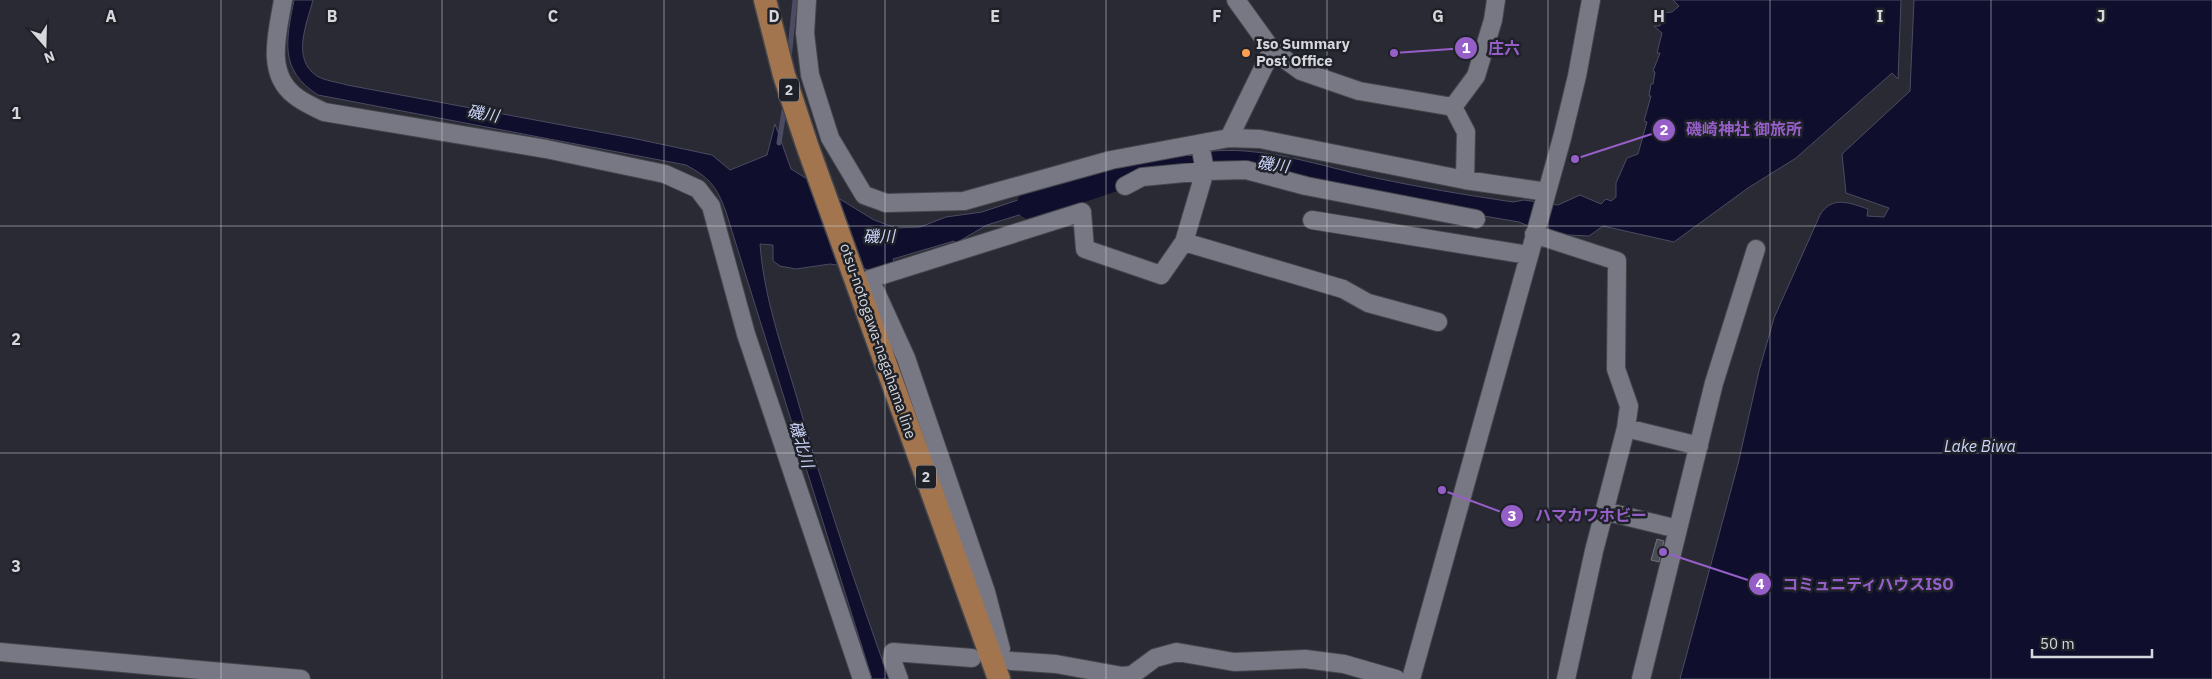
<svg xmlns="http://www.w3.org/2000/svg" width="2212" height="679" font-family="'IBM Plex Sans','Noto Sans JP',sans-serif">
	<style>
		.water { fill: #0f0f2d; stroke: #4b4b62 }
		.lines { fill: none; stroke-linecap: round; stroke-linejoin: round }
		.stream { stroke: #4b4b62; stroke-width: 5 }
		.river { stroke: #0f0f2d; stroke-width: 29 }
		.building { fill: #4b4d56; stroke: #72737e }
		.minor-casing { stroke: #45464d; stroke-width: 20 }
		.major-casing { stroke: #45464d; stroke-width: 25 }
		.minor { stroke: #777883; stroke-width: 18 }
		.major { stroke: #a3754f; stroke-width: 22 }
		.grid { fill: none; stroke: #d6d7dc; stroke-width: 1; stroke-opacity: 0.55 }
		.poi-dot { fill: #fb9e50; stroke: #1f2129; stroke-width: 2 }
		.labels { text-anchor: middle; stroke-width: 5; stroke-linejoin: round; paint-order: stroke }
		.shield { fill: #1f2129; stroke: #9fa0a6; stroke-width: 1 }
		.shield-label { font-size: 14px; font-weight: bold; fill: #d6d7dc }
		.poi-label { font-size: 15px; font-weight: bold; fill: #d6d7dc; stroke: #1f2129; text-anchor: start }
		.street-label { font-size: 15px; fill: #d6d7dc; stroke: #1f2129 }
		.water-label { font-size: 16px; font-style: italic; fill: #cdd4fa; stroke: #1f2129 }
		.grid-label { font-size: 16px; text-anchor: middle; font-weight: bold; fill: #d6d7dc; stroke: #1f2129; stroke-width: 5; stroke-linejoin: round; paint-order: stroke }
		.leader { fill: none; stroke: #965fc8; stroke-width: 2 }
		.callout-dot { fill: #965fc8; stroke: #1f2129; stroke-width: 2 }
		.mark-label { font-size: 15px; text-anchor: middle; font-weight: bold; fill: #fff }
		.callout-label { font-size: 16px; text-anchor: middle; font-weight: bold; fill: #965fc8; stroke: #1f2129; stroke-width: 5; stroke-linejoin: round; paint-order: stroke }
	</style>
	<rect width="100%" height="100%" fill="#292a33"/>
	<!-- water -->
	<path class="water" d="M294,0H313C307,23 291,59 317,76C325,81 338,82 347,85L632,138L712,155L730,170L767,155L775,124L791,169L874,220L896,228L920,227L946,217L982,212L1051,189L1053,193L1067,188L1070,199L987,225L956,243L954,241L893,259L894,262L871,270L830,264L796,269L780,266L773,261V245L760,244C764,298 782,347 797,398C824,493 856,586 889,679H872L726,212C717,187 710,178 686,165L318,95C279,70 286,41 294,0Z
		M1673,0H1901L1898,79L1892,73L1796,158L1748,188L1674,242L1603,226L1589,236L1547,234L1519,222L1437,208L1253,167L1134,177L1097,190L1093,178C1138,163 1197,147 1245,151C1288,154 1330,168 1371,177C1418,187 1465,195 1513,202L1524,200L1558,205L1580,195L1601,204L1606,199L1611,201L1616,197V183L1627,158L1638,154L1647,122L1644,121L1651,96H1649L1651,84H1653L1655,72L1653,71L1660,53H1657L1662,33L1654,26H1660L1663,13L1672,12L1679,6Z
		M1914,0H2212V679H1680L1738,464L1759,371L1774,318L1820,215C1832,195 1850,203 1868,209L1867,216L1884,217L1889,208L1846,193L1842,154L1910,91Z"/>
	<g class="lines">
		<!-- stream -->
		<path class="stream" d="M789,59L795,0
			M779,143L785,105"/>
		<!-- river -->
		<path class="river" d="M1031,205L1131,171"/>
	</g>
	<!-- building -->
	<path class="building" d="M1657,539L1664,541L1659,562L1651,560Z"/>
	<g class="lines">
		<defs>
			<path id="minor" d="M283,0C278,31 265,72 294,95C302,102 314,107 324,112L546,149L665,174L698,189L711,206L746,334L862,679
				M807,0L805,33L810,75L830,138L864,195L886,203L964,201L1111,160L1229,138L1260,139L1465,180L1547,192
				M1272,50L1301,71L1359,91L1453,107L1476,76L1493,20L1496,0
				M1453,107L1466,132L1465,180
				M1229,138L1272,50L1236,0
				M1200,144L1205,171L1184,242L1343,289L1368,303L1438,322
				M1125,186L1142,177L1205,171L1246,170L1306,186L1476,219
				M1312,220L1528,255
				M1534,234L1617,261L1616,369L1629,406L1626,428L1594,551L1566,679
				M1626,428L1699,446
				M1604,511L1678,529
				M1001,649L986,592L906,358L870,279L1082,212L1085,249L1161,275L1184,242
				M0,652L301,679
				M1011,661L1056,664L1122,676L1132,675L1155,658L1177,652L1234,662L1305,659L1344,664L1396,679
				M899,679L892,660L893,652L972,658
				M1411,679L1562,138L1577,76L1591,0
				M1641,679L1714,383L1756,249"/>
			<path id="major" d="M765,0L784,75L807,145L999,679"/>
		</defs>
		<!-- minor casing -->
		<use href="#minor" class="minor-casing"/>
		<!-- major casing -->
		<use href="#major" class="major-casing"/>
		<!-- minor -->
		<use href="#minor" class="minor"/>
		<!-- major -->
		<use href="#major" class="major"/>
	</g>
	<!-- grid -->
	<path class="grid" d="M221,0V679M442,0V679M664,0V679M885,0V679M1106,0V679M1327,0V679M1548,0V679M1770,0V679M1991,0V679M0,226H2212M0,453H2212"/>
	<!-- markers -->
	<circle class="poi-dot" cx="1246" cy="53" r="5"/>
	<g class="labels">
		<!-- shield labels -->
		<g class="shield">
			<rect x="779" y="78.5" width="20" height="23" rx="4"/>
			<rect x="916" y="465.5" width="20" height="23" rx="4"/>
		</g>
		<g class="shield-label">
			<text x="789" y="95">2</text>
			<text x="926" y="482">2</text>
		</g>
		<!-- poi labels -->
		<g class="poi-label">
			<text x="1256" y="49">Iso Summary<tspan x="1256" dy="17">Post Office</tspan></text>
		</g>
		<!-- street labels -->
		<g class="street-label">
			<text transform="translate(878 341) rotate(71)" y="5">otsu-notogawa-nagahama line</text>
		</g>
		<!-- water labels -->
		<g class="water-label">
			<text transform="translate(483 113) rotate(10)" y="6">磯川</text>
			<text transform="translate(1273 164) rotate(8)" y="6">磯川</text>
			<text transform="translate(879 236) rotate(-1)" y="6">磯川</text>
			<text transform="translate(802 444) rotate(73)" y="6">磯北川</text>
			<text x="1980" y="452">Lake Biwa</text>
		</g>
	</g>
	<g class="grid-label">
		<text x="111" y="22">A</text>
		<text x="332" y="22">B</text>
		<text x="553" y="22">C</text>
		<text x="774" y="22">D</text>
		<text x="995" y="22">E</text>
		<text x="1217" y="22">F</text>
		<text x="1438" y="22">G</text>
		<text x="1659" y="22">H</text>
		<text x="1880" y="22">I</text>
		<text x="2101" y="22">J</text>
		<text x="16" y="119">1</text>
		<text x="16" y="345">2</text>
		<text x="16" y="572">3</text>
	</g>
	<!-- callouts -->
	<path class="leader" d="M1394 53L1466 48M1575 159L1664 130M1442 490L1512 516M1663 552L1760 584"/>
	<g class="callout-dot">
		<circle cx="1394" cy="53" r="5"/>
		<circle cx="1575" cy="159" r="5"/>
		<circle cx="1442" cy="490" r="5"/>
		<circle cx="1663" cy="552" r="5"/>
		<circle cx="1466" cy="48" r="12"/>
		<circle cx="1664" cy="130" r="12"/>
		<circle cx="1512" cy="516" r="12"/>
		<circle cx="1760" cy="584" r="12"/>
	</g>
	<g class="mark-label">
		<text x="1466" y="53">1</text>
		<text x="1664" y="135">2</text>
		<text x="1512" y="521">3</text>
		<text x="1760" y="589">4</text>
	</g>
	<g class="callout-label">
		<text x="1504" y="54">庄六</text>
		<text x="1744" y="135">磯崎神社 御旅所</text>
		<text x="1591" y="521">ハマカワホビー</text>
		<text x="1868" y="590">コミュニティハウスISO</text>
	</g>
	<!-- north arrow -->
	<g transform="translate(45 45) rotate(160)" stroke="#1f2129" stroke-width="4" paint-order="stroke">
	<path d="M0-4L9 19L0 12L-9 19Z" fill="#d6d7dc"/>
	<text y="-8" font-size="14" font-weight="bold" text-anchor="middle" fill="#d6d7dc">N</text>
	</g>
	<!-- scale -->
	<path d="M2032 649v8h120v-8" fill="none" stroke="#d6d7dc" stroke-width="2.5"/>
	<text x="2040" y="649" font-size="15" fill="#d6d7dc" stroke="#1f2129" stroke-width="4" paint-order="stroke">50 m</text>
</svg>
